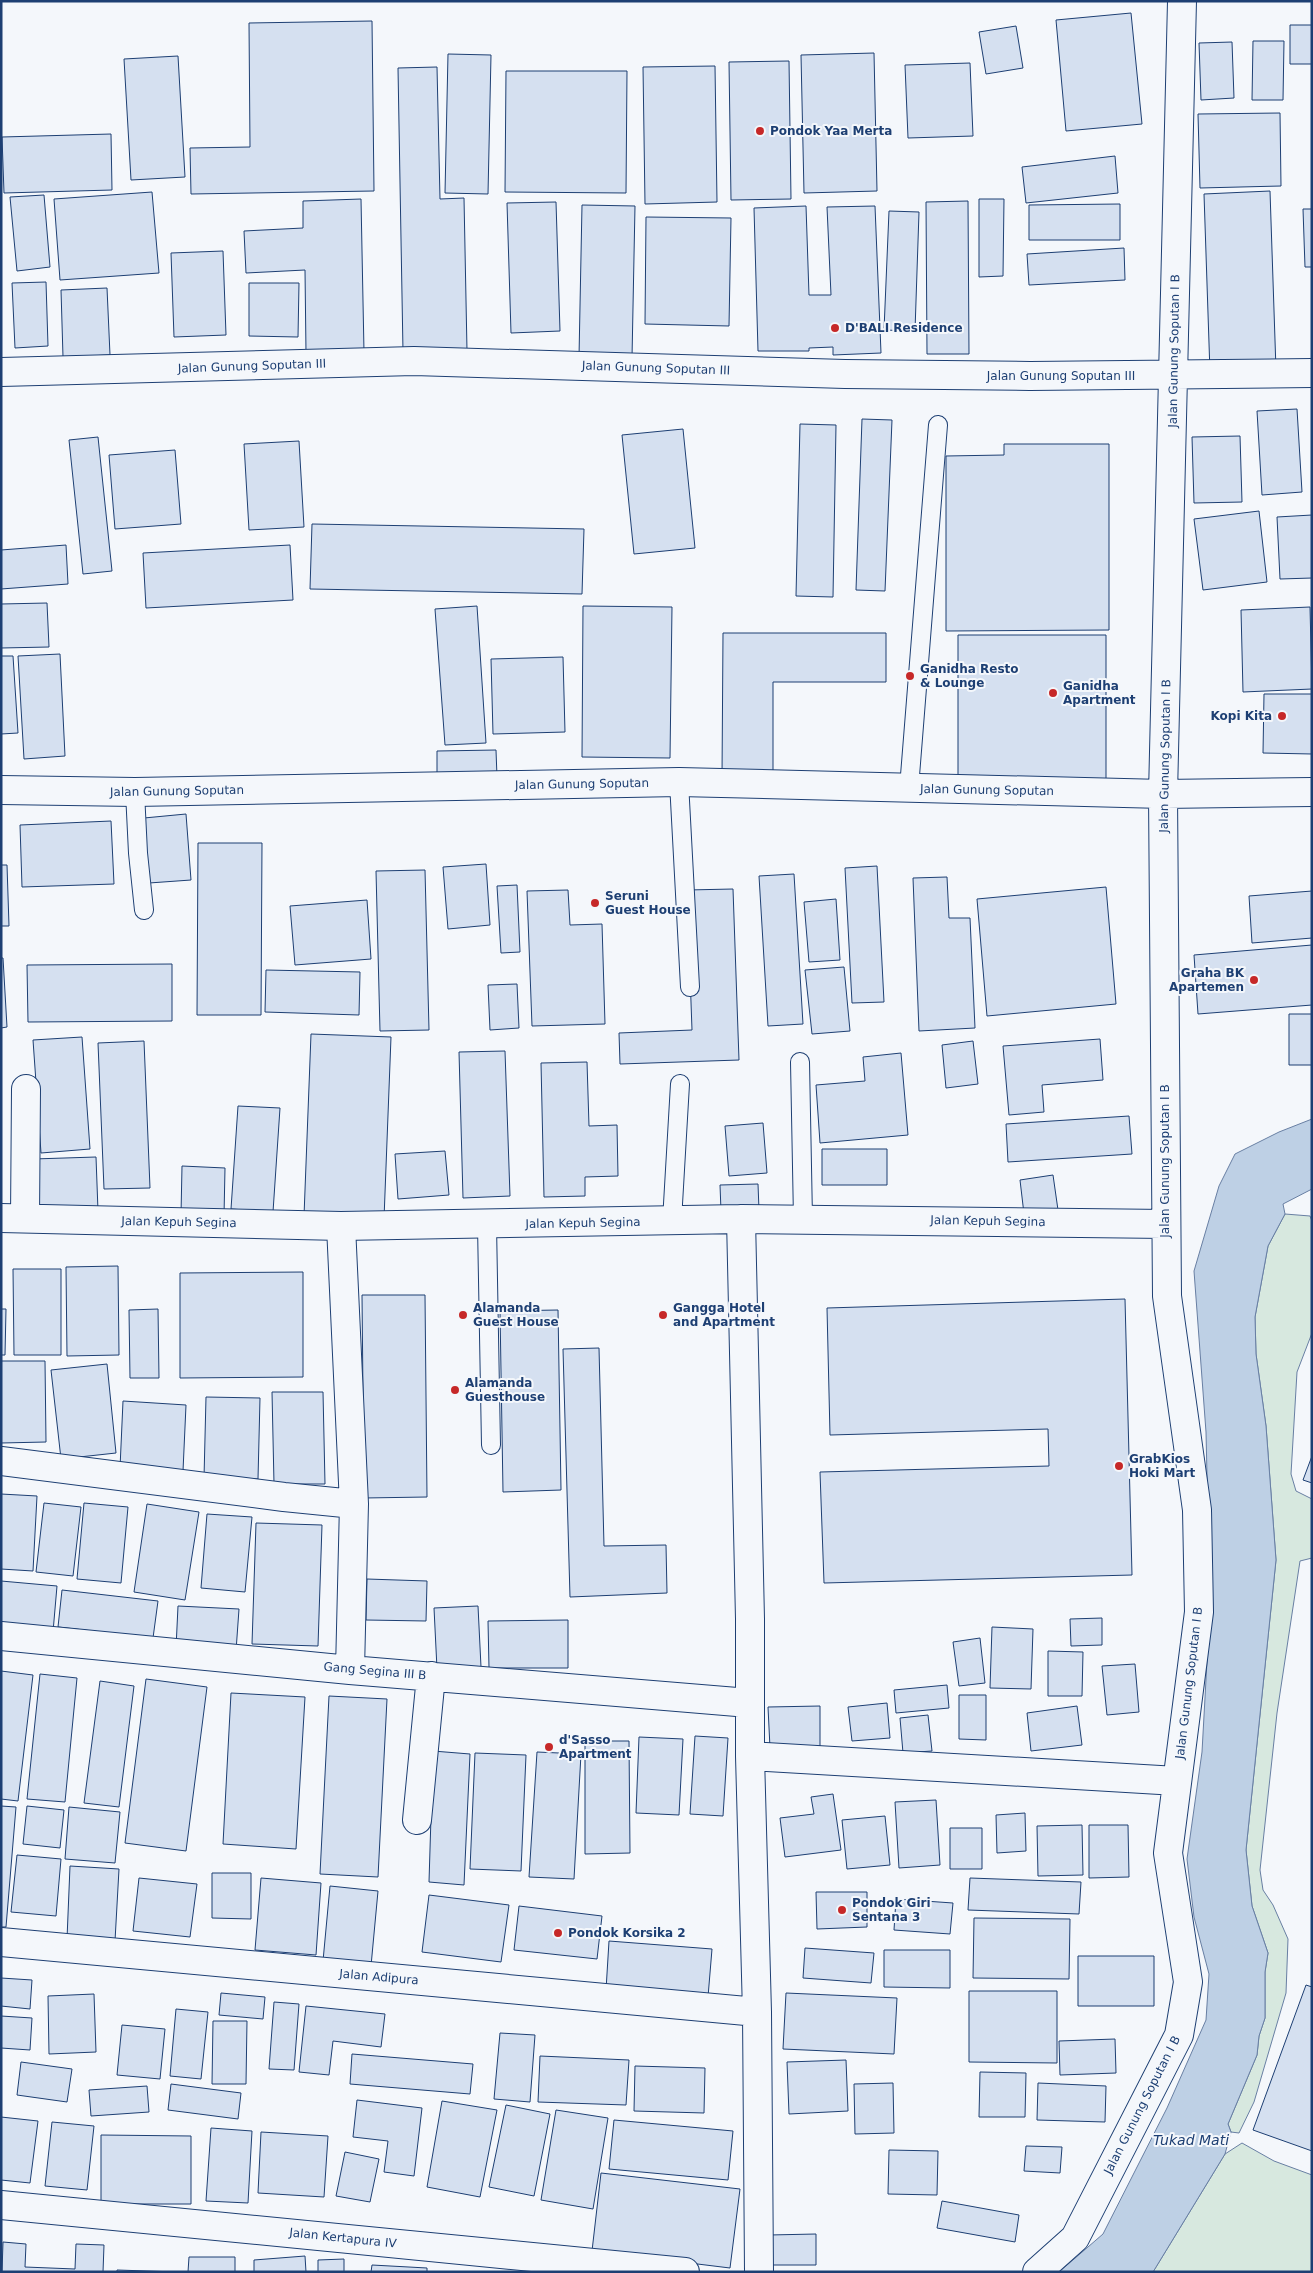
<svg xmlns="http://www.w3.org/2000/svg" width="1313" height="2273" font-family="'DejaVu Sans',sans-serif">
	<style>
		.green { fill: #d7e8df; stroke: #687fa3 }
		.water { fill: #bed0e5; stroke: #687fa3 }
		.building { fill: #d5e0f0; stroke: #1d3f73 }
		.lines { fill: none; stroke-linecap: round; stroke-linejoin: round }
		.service-casing { stroke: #1d3f73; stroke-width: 20 }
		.minor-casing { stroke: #1d3f73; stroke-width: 30 }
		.service { stroke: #f4f7fb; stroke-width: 18 }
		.minor { stroke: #f4f7fb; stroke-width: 28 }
		.poi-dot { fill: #c62828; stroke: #f4f7fb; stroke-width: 2 }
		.labels { text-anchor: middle; stroke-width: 4; stroke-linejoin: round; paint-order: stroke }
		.poi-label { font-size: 12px; font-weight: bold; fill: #1d3f73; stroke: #f4f7fb; text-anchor: start }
		.street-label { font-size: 12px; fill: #1d3f73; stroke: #f4f7fb }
		.water-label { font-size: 14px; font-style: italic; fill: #1d3f73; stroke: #f4f7fb }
	</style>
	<rect width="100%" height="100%" fill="#f4f7fb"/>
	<!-- green -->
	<path class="green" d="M1285,1214L1310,1216L1312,1221V1333L1297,1372L1291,1474L1296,1491L1312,1499V1558L1300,1561L1277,1713L1260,1870L1263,1890L1273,1905L1288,1939L1286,1993L1254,2102L1239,2133L1231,2132L1228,2124L1257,2055L1259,2036L1265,2018V1972L1268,1953L1252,1906L1246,1850L1276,1560L1266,1426L1256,1354L1255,1317L1268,1246Z
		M1242,2143L1274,2161L1312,2175V2272H1153L1225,2154Z"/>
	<!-- water -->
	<path class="water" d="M1312,1119V1189L1283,1204L1285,1214L1268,1246L1255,1317L1256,1354L1266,1426L1276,1560L1246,1850L1252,1906L1268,1953L1265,1972V2018L1259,2036L1257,2055L1228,2124L1231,2132L1225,2154L1153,2272H1059L1103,2234L1167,2108L1206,2020L1209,1974L1194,1917L1187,1859L1202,1752L1210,1607L1206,1432L1194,1271L1219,1186L1235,1154L1279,1132Z"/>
	<!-- building -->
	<path class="building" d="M1131,13L1142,124L1066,131L1056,20Z
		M372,21L374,191L191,194L190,148L250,147L249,23Z
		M1290,25H1312V64H1290Z
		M1016,26L1023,68L986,74L979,32Z
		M1253,41H1284L1283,100H1252Z
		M1232,42L1234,98L1201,100L1199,43Z
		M874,53L877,191L804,193L801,55Z
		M448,54L491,55L488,194L445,193Z
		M178,56L185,177L131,180L124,59Z
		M789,61L791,199L731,200L729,62Z
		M970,63L973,136L908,138L905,65Z
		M715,66L717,202L645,204L643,67Z
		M437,67L440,199L464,198L467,351L403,352L398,68Z
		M506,71H627L626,193L505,192Z
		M1280,113L1281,186L1200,188L1198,114Z
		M111,134L112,190L4,193L2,137Z
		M1115,156L1118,193L1026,203L1022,167Z
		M1270,191L1276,370L1210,373L1204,194Z
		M152,192L159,273L60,280L54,199Z
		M44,195L50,267L17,271L10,197Z
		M361,199L364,352L306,353L305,270L246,273L244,231L303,228V201Z
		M979,199H1004L1003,276L979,277Z
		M968,201L969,354H927L926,202Z
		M556,202L560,331L511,333L507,203Z
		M1120,204V240H1029V205Z
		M582,205L635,206L632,358L579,357Z
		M806,206L809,295H831L827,207L875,206L881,353L833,355V347L809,348V351H758L754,208Z
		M1303,209H1312V267H1305Z
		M889,211L919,212L915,331L884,330Z
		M646,217L731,218L729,326L645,324Z
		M1124,248L1125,280L1029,285L1027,254Z
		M223,251L226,335L174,337L171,253Z
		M46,282L48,346L15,348L12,283Z
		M249,283H299L298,337L249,336Z
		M107,288L110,355L63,357L61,290Z
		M1297,409L1302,492L1262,495L1257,411Z
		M862,419L892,420L885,591L856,590Z
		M800,424L836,425L833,597L796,596Z
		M683,429L695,548L634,554L622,435Z
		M1240,436L1242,502L1194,503L1192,437Z
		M98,437L112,571L83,574L69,440Z
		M299,441L304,527L249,530L244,444Z
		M1004,444H1109V630L946,631V456L1004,455Z
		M175,450L181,524L115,529L109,455Z
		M1259,511L1267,582L1203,590L1194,519Z
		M1312,515V578L1280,579L1277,517Z
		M312,524L584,529L582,594L310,589Z
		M66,545L68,584L1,589V550Z
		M290,545L293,600L146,608L143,553Z
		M47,603L49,647L1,648V604Z
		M477,606L486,743L445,745L435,609Z
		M583,606L672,607L670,758L582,757Z
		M1310,607L1312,689L1243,692L1241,610Z
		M723,633H886V682H773V778H722Z
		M958,635H1106V781H958Z
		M60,654L65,756L24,759L18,656Z
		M1,656H13L18,733L1,734Z
		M563,657L565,732L493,734L491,659Z
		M1264,694H1312V754L1263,753Z
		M496,750L497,777L437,779V751Z
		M186,814L191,880L149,883L144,818Z
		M111,821L114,884L22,887L20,825Z
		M198,843H262L261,1015H197Z
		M486,864L490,925L448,929L443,867Z
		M1,865H7L9,926H1Z
		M877,866L884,1002L852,1003L845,868Z
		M425,870L429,1030L380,1031L376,871Z
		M794,874L803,1024L768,1026L759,876Z
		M947,877L949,918H970L975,1028L919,1031L913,878Z
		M517,885L520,952L501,953L497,886Z
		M1106,887L1116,1004L987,1016L977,899Z
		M733,889L739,1060L620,1064L619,1033L692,1030L687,890Z
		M568,890L570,925L602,924L605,1024L532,1026L527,891Z
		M1312,891V938L1252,943L1249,896Z
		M836,899L840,960L809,962L804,902Z
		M367,900L371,959L295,965L290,906Z
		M1312,945V1005L1198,1014L1194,955Z
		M1,958H3L7,1027L1,1028Z
		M172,964V1021L28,1022L27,965Z
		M844,967L850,1031L812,1034L805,970Z
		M266,970L360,972L359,1015L265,1012Z
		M517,984L519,1028L490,1030L488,985Z
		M1289,1014H1312V1065H1289Z
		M311,1034L391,1037L384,1219L304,1216Z
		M82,1037L90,1149L41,1153L33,1040Z
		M1100,1039L1103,1080L1042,1085L1044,1112L1009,1115L1003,1046Z
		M144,1041L150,1188L104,1189L98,1043Z
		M973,1041L978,1084L946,1088L942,1045Z
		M505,1051L510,1196L463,1198L459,1052Z
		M901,1053L908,1135L820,1143L816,1085L865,1081L863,1057Z
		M587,1062L589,1126L617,1125L618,1176L585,1177V1196L544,1197L541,1063Z
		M238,1106L280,1108L273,1212L231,1209Z
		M1129,1116L1132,1154L1008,1162L1006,1124Z
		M763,1123L767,1173L729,1176L725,1126Z
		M822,1149H887V1185H822Z
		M445,1151L449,1195L398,1199L395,1154Z
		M96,1157L98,1211L35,1214L33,1159Z
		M182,1166L225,1168L224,1216L181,1215Z
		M1053,1175L1058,1210L1024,1214L1020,1180Z
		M758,1184L759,1210L721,1211L720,1185Z
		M118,1266L119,1355L67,1356L66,1267Z
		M13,1269H61V1355H14Z
		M303,1272V1377L180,1378V1273Z
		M362,1295H425L427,1497L364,1498Z
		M1125,1299L1132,1575L824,1583L820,1472L1049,1466L1048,1429L830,1435L827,1308Z
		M1,1309H6L5,1355H1Z
		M158,1309L159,1378H130L129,1310Z
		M558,1310L561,1490L503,1492L500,1311Z
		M599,1348L604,1546L666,1545L667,1593L570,1597L563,1349Z
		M1,1361H45L46,1442L1,1443Z
		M107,1364L116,1453L61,1459L51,1370Z
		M272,1392H323L325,1484H274Z
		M206,1397L260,1398L258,1479L204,1478Z
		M123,1401L186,1405L183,1471L120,1468Z
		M1312,1456V1483L1303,1480Z
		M1,1494L37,1496L33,1571L1,1569Z
		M44,1503L81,1507L73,1576L36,1572Z
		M84,1503L128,1507L121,1583L77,1579Z
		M147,1504L199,1512L185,1600L134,1592Z
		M207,1514L252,1517L245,1592L201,1588Z
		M256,1523L322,1525L318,1646L252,1644Z
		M367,1579L427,1581L426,1621L366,1620Z
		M1,1581L57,1586L53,1632L1,1627Z
		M62,1590L158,1601L153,1638L58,1627Z
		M178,1606L239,1609L236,1651L176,1648Z
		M478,1606L481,1667L437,1669L434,1608Z
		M1102,1618V1645L1071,1646L1070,1619Z
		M568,1620V1668H489L488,1621Z
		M992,1627L1033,1629L1031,1689L990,1688Z
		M980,1638L985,1683L959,1686L953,1642Z
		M1048,1651L1083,1652L1082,1696H1048Z
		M1135,1664L1139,1712L1107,1715L1102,1666Z
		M1,1671L33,1675L18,1801L1,1799Z
		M40,1674L77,1678L65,1802L27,1799Z
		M146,1679L207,1687L186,1851L125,1843Z
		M100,1681L134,1686L119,1807L84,1803Z
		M947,1685L949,1708L896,1713L894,1690Z
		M231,1693L305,1697L296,1849L223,1844Z
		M959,1695H986V1740L959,1739Z
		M329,1696L387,1699L378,1877L320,1874Z
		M887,1703L890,1738L852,1741L848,1707Z
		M820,1706V1746L770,1748L768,1707Z
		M1077,1706L1082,1745L1031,1751L1027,1713Z
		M928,1715L932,1751L903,1753L900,1718Z
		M695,1736L728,1738L723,1816L690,1814Z
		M639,1737L683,1739L679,1815L636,1813Z
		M585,1741H629L630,1853L585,1854Z
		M433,1751L470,1754L464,1885L429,1882Z
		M537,1752L581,1754L574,1879L529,1877Z
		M475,1753L526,1755L521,1871L470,1869Z
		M833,1794L841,1850L785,1857L780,1818L814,1814L811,1797Z
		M936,1800L940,1865L899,1868L895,1802Z
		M1,1806L16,1807L6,1927H1Z
		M27,1806L64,1810L60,1848L23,1844Z
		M69,1807L120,1812L115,1863L65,1859Z
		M1025,1813L1026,1851L997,1853L996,1815Z
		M885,1816L890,1865L847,1869L842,1820Z
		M1082,1825L1083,1875L1038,1876L1037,1826Z
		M1089,1825H1128L1129,1877L1089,1878Z
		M950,1828H982V1869H950Z
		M17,1855L61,1859L56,1916L11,1912Z
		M70,1866L119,1869L115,1941L67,1939Z
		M212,1873H251V1919L212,1918Z
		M139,1878L197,1884L190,1937L133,1931Z
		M261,1878L321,1883L316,1955L255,1950Z
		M970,1878L1081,1882L1079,1914L968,1910Z
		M330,1886L378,1891L371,1966L323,1961Z
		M816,1892H867V1927L817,1929Z
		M429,1895L509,1905L501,1962L422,1952Z
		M896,1899L953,1903L950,1934L894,1930Z
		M519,1906L602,1916L597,1959L514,1950Z
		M974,1918L1070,1919L1069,1979L973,1978Z
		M609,1941L712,1949L708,1997L606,1990Z
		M805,1948L874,1953L871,1983L803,1978Z
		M884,1950H950V1988L884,1987Z
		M1078,1956H1154V2006H1078Z
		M1,1978L32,1980L30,2009L1,2006Z
		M1306,1985L1312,1987V2151L1253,2130Z
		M969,1991H1057V2063L969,2062Z
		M221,1993L265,1997L263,2019L219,2015Z
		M786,1993L897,1998L894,2054L783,2049Z
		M94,1994L96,2052L49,2054L48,1996Z
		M274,2002L299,2004L294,2070L269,2069Z
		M306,2006L385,2014L381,2047L333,2041L329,2075L299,2072Z
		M176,2009L208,2012L201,2079L170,2076Z
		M1,2016L32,2018L30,2050L1,2048Z
		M213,2021H247L246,2084H212Z
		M122,2025L165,2029L160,2079L117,2075Z
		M500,2033L535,2035L530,2102L494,2099Z
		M1115,2039L1116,2073L1060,2075L1059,2041Z
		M352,2054L473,2064L470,2094L350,2084Z
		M540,2056L629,2060L626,2105L538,2102Z
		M846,2060L848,2111L789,2114L787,2062Z
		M21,2062L72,2069L67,2102L17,2095Z
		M635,2066L705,2068L704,2113L634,2111Z
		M980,2072L1026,2073L1025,2117H979Z
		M893,2083L894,2133L855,2134L854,2084Z
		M1038,2083L1106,2086L1105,2122L1037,2120Z
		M171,2084L241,2093L238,2119L168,2110Z
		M147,2086L149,2112L91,2116L89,2090Z
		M357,2100L422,2108L414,2176L384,2172L388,2141L353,2137Z
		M442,2101L497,2110L480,2197L427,2187Z
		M506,2105L550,2114L534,2196L489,2187Z
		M556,2110L608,2118L593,2209L541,2200Z
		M1,2117L38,2121L30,2183L1,2180Z
		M614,2120L733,2131L728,2180L609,2169Z
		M52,2122L94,2126L87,2190L45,2186Z
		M211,2128L252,2131L248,2203L206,2201Z
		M261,2132L328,2136L324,2197L258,2193Z
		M101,2135L191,2136V2204H101Z
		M1026,2146L1062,2147L1060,2173L1024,2171Z
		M889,2150L938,2151L937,2195L888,2194Z
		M345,2152L379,2159L370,2202L336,2196Z
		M601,2173L740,2189L730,2268L592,2251Z
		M942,2201L1019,2215L1015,2242L937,2228Z
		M816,2234V2265H770L769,2235Z
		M3,2242L26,2244L25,2267L75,2269L76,2244L104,2245L103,2272H2Z
		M305,2256L306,2272H254V2260Z
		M189,2257H235V2272H188Z
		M344,2259V2272H318V2260Z
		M372,2265L427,2268V2272H371Z
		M117,2270L177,2272H117Z"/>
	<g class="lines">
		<defs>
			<path id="service" d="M679,782L690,987
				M909,788L938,425
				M135,792L138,853L144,910
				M800,1062L803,1219
				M672,1221L680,1084
				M487,1225L491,1445"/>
			<path id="minor" d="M1,372L414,361L845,374L1030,376L1312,373
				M1,790L135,792L679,782L1163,794L1312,792
				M1,1218L341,1226L741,1219L1166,1224
				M25,1218L26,1089
				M741,1219L750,1619V1756L757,2012L759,2272
				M341,1226L354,1504L350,1670
				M1,1461L284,1497L354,1504
				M1,1636L350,1670L749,1703
				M750,1756L1177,1781
				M417,1820L431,1676
				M1,1942L757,2012
				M1,2205L685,2272
				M1037,2272L1075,2238L1179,2035L1188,1982L1168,1853L1199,1612L1197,1510L1167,1296L1163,794L1182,1"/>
		</defs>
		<!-- service casing -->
		<use href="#service" class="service-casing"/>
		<!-- minor casing -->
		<use href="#minor" class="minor-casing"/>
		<!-- service -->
		<use href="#service" class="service"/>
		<!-- minor -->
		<use href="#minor" class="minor"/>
	</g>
	<!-- markers -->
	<g class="poi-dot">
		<circle cx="760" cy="131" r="5"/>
		<circle cx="835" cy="328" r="5"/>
		<circle cx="910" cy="676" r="5"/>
		<circle cx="1053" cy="693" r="5"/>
		<circle cx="1282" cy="716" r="5"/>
		<circle cx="595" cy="903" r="5"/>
		<circle cx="1254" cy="980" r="5"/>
		<circle cx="463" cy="1315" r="5"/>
		<circle cx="663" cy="1315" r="5"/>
		<circle cx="455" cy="1390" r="5"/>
		<circle cx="1119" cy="1466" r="5"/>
		<circle cx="549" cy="1747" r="5"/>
		<circle cx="842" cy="1910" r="5"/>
		<circle cx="558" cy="1933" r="5"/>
	</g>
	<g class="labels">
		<!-- poi labels -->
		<g class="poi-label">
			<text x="770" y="135">Pondok Yaa Merta</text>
			<text x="845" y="332">D'BALI Residence</text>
			<text x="920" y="673">Ganidha Resto<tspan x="920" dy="14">&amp; Lounge</tspan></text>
			<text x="1063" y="690">Ganidha<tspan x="1063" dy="14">Apartment</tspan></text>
			<text x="1272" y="720" text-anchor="end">Kopi Kita</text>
			<text x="605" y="900">Seruni<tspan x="605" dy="14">Guest House</tspan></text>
			<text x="1244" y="977" text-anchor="end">Graha BK<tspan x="1244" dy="14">Apartemen</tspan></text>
			<text x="473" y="1312">Alamanda<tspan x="473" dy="14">Guest House</tspan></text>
			<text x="673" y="1312">Gangga Hotel<tspan x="673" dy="14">and Apartment</tspan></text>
			<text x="465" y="1387">Alamanda<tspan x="465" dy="14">Guesthouse</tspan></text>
			<text x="1129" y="1463">GrabKios<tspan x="1129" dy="14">Hoki Mart</tspan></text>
			<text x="559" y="1744">d'Sasso<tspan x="559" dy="14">Apartment</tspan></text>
			<text x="852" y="1907">Pondok Giri<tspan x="852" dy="14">Sentana 3</tspan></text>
			<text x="568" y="1937">Pondok Korsika 2</text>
		</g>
		<!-- street labels -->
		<g class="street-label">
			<text transform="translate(1174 351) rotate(-89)" y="4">Jalan Gunung Soputan I B</text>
			<text transform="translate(252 366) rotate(-2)" y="4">Jalan Gunung Soputan III</text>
			<text transform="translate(656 368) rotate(2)" y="4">Jalan Gunung Soputan III</text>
			<text x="1061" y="380">Jalan Gunung Soputan III</text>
			<text transform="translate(1165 756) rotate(-89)" y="4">Jalan Gunung Soputan I B</text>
			<text transform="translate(582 784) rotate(-1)" y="4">Jalan Gunung Soputan</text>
			<text transform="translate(987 790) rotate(1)" y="4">Jalan Gunung Soputan</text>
			<text transform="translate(177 791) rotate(-1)" y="4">Jalan Gunung Soputan</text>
			<text transform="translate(1165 1161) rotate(-90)" y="4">Jalan Gunung Soputan I B</text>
			<text transform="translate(988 1221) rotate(1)" y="4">Jalan Kepuh Segina</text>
			<text transform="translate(179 1222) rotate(1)" y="4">Jalan Kepuh Segina</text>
			<text transform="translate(583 1223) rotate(-1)" y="4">Jalan Kepuh Segina</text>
			<text transform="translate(375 1671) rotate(5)" y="4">Gang Segina III B</text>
			<text transform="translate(1189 1683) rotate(-83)" y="4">Jalan Gunung Soputan I B</text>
			<text transform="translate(379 1977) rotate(5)" y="4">Jalan Adipura</text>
			<text transform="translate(1142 2105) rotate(-63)" y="4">Jalan Gunung Soputan I B</text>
			<text transform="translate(343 2238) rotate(6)" y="4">Jalan Kertapura IV</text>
		</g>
		<!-- water labels -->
		<g class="water-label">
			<text x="1191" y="2145">Tukad Mati</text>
		</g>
	</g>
	<!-- border -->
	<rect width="1313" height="2273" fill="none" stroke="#1d3f73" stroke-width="5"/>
</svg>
